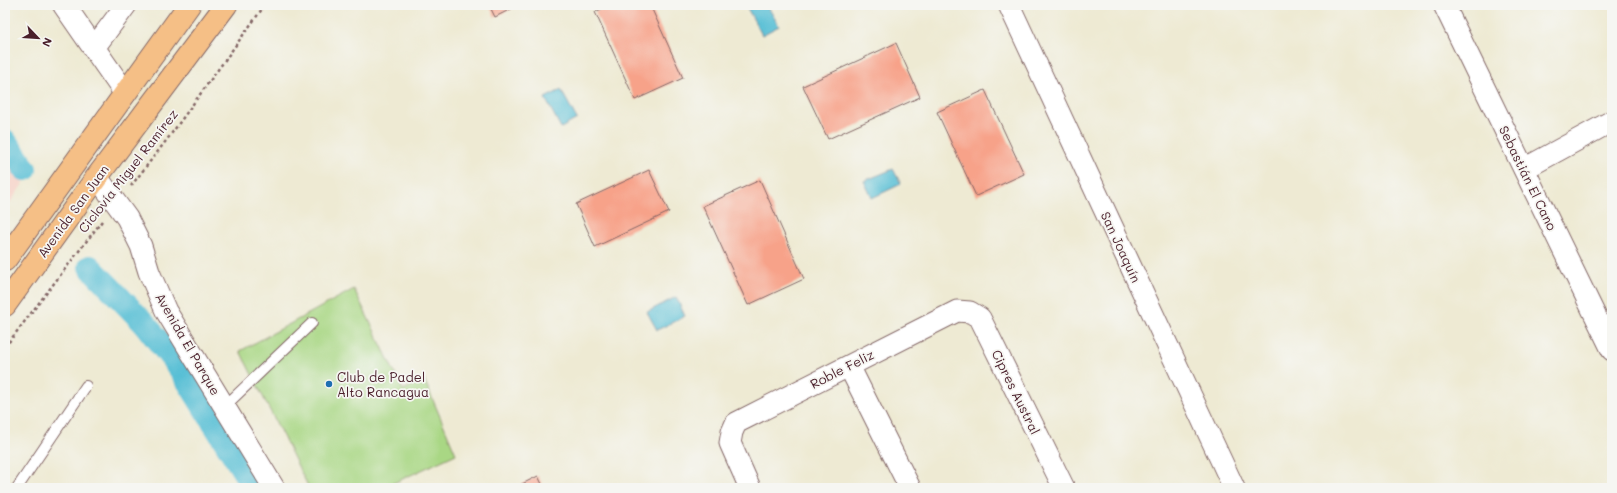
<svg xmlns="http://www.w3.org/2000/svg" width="1617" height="493" font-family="Mali,sans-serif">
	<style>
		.built { fill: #f7d1c6 }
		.green { fill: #a9d784; stroke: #7a7b58 }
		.water { fill: #58bfd5; stroke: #516f80 }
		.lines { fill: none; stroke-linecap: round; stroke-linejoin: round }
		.canal { stroke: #58bfd5; stroke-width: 24 }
		.building { fill: #f7a289 }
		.service-casing { stroke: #836666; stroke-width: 12 }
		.minor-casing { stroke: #836666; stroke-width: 23 }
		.tertiary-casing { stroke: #836666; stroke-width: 24 }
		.primary-casing { stroke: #836666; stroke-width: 24 }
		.path { stroke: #836666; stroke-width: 2.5; stroke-dasharray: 3 3; stroke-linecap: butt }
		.service { stroke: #fff; stroke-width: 10 }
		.minor { stroke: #fff; stroke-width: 21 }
		.tertiary { stroke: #fff; stroke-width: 22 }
		.primary { stroke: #f5bf86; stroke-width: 22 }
		.poi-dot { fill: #1f6fb2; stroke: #f6f6f2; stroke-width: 1.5 }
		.labels { text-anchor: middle; stroke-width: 3.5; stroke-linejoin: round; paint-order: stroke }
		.street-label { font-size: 13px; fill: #4a1f2b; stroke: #f6f6f2 }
		.poi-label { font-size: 13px; fill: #4a1f2b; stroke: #f6f6f2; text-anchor: start }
	</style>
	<rect width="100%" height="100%" fill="#f6f6f2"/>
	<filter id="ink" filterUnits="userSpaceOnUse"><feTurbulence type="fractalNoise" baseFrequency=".025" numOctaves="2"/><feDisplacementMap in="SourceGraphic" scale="8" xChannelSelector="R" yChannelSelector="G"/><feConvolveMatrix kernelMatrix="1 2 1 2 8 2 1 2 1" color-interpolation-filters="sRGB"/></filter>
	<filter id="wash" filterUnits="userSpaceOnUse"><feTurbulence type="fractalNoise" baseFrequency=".012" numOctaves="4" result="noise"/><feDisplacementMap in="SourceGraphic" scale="16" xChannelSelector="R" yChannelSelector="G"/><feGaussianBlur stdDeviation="0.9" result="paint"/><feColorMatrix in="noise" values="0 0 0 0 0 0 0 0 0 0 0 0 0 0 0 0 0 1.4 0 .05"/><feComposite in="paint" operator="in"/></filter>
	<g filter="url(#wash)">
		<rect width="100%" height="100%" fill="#eeead3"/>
		<!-- built -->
		<path class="built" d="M5,146L27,178L5,210Z"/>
		<!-- green -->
		<path class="green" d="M354,289L403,390L424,379L456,454L383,488H309L240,351Z"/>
		<!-- water -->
		<path class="water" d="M748,5H767L779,26L762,35L746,6Z
			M561,90L577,119L561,128L545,98Z
			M893,169L901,184L872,198L864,181Z
			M676,297L685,316L657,330L647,312Z"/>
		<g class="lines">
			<!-- canal -->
			<path class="canal" d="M5,141L25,169
				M90,267L145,324L181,370L254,488"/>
		</g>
		<g id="blocks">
			<!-- building -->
			<path class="building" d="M489,5H519L495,17Z
				M610,5H650L683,78L635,100L595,12Z
				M896,43L920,97L828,139L803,86Z
				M985,90L1024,174L976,196L937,112Z
				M649,170L669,212L595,247L576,204Z
				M760,180L804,279L748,305L703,206Z
				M538,476L544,488H514Z"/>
		</g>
	</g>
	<g filter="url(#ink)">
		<use href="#blocks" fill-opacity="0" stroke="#836666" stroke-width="1"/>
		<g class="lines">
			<defs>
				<path id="service" d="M224,407L312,323
					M17,488L86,386"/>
				<path id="minor" d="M1009,5L1234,488
					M1444,5L1612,350
					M94,48L126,5
					M1524,169L1612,121
					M97,177L127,218L141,246L149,272L166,311L274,488
					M849,366L910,488
					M750,488L730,443L732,432L736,423L957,311L970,312L980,318L1064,488"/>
				<path id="tertiary" d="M64,5L125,93"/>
				<path id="primary" d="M5,260L189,5
					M5,305L97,177L226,5"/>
			</defs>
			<!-- service casing -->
			<use href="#service" class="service-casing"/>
			<!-- minor casing -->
			<use href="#minor" class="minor-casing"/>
			<!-- tertiary casing -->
			<use href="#tertiary" class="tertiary-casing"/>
			<!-- primary casing -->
			<use href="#primary" class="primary-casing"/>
			<!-- path -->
			<path class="path" d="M131,186L169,137L265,5
				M5,347L102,221"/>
			<!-- service -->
			<use href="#service" class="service"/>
			<!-- minor -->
			<use href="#minor" class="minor"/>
			<!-- tertiary -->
			<use href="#tertiary" class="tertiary"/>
			<!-- primary -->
			<use href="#primary" class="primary"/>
		</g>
	</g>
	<!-- markers -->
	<circle class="poi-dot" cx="329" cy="384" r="4"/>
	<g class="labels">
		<!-- street labels -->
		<g class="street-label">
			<text transform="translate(128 171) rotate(-52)" y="5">Ciclovía Miguel Ramírez</text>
			<text transform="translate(1528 178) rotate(64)" y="5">Sebastián El Cano</text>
			<text transform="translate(73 211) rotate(-54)" y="5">Avenida San Juan</text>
			<text transform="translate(1121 247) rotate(65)" y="5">San Joaquín</text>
			<text transform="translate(188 344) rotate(60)" y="5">Avenida El Parque</text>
			<text transform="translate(842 369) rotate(-27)" y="5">Roble Feliz</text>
			<text transform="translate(1016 392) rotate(64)" y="5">Cipres Austral</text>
		</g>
		<!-- poi labels -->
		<g class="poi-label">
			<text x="337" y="382">Club de Padel<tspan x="337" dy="15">Alto Rancagua</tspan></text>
		</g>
	</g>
	<!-- margin -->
	<rect width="1617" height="493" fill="none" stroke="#f6f6f2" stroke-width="20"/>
	<!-- north arrow -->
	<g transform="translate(38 38) rotate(115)" stroke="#f6f6f2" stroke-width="3" paint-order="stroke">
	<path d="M0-3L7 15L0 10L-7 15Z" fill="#4a1f2b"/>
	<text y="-6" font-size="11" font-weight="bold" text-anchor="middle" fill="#4a1f2b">N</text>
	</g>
</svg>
